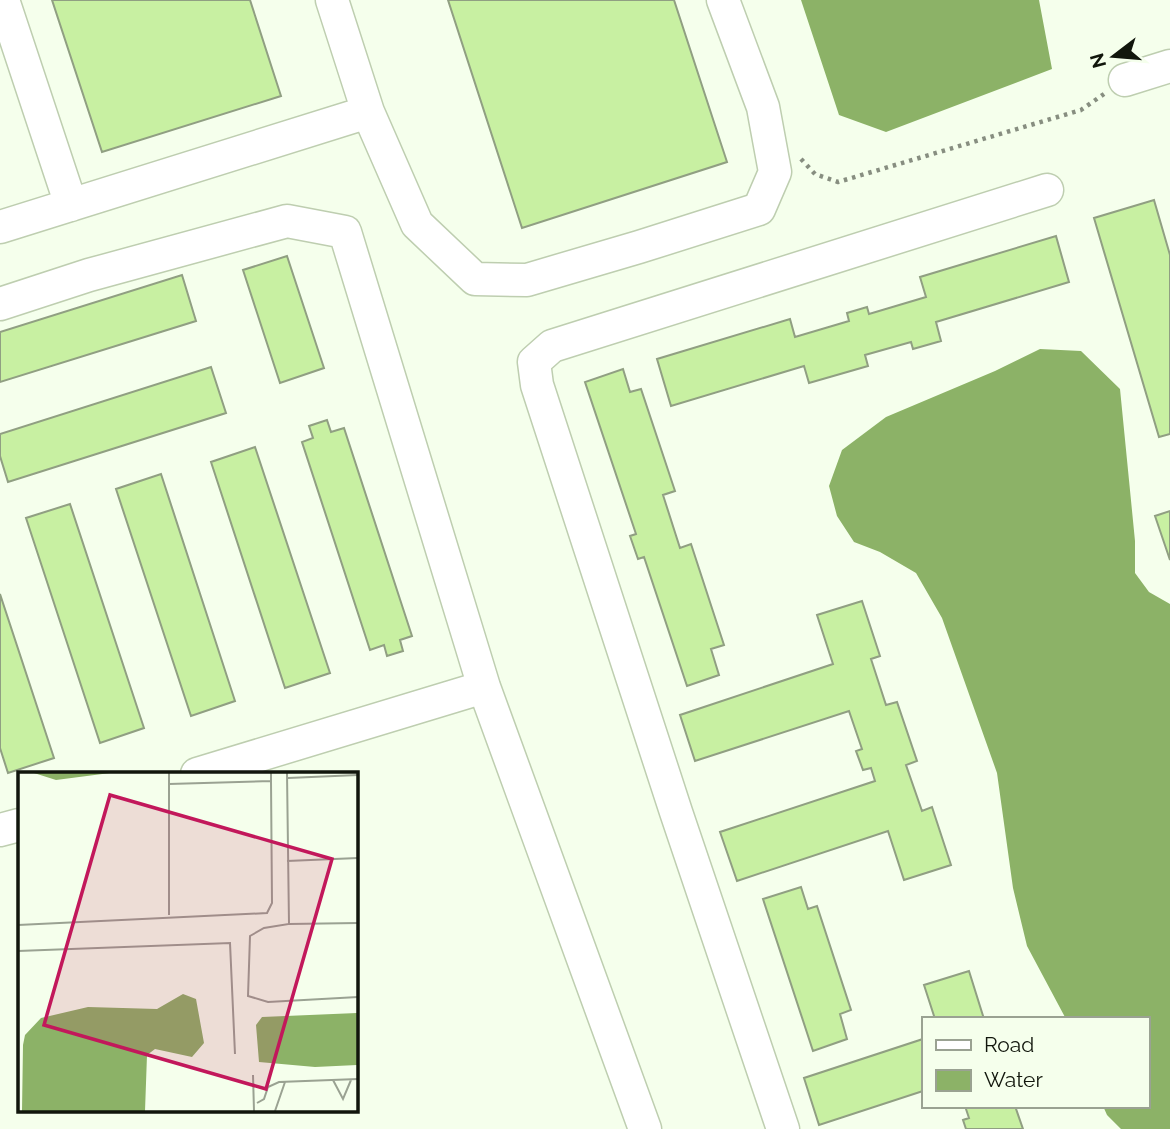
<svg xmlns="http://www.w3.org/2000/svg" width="1170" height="1129" font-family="Raleway,sans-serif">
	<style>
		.water { fill: #8cb267 }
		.building { fill: #c8f0a2; stroke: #909f82; stroke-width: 2 }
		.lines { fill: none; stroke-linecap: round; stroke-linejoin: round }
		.minor-casing { stroke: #beceb0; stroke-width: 35 }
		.path { stroke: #878e80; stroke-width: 4.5; stroke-dasharray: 3.5 5; stroke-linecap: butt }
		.minor { stroke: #fff; stroke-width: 32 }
		.inset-road { fill: none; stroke: #9aa292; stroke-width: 2 }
		.view { fill: #c2185b; fill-opacity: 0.15; stroke: #c2185b; stroke-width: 3.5 }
		.inset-edge { fill: none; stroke: #11160c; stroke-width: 3.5 }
	</style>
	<rect width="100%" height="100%" fill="#f5ffec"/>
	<!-- water -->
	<path class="water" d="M801,0H1039L1052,69L886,132L839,115Z
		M1040,349L1081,351L1120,389L1135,541V573L1149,592L1170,604V1129H1121L1107,1115L1103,1106H1147V1019H1066L1027,946L1013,888L997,773L942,618L916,573L880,552L854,542L837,516L829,486L842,450L886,417L995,371Z"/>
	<!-- building -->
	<path class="building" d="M52,0H250L281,96L102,152Z
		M448,0H674L727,162L522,228Z
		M1154,200L1170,255V434L1159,437L1094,218Z
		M1056,236L1069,282L936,322L941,341L913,349L911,342L865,355L868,366L809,383L804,366L671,406L657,359L790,319L795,337L849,321L847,313L867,307L869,314L926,297L920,277Z
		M287,256L324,368L280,383L243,270Z
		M182,275L196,321L0,382V332Z
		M211,367L226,413L8,482L0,456V434Z
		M623,369L630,392L641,389L675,491L663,495L680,548L691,544L724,645L711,649L719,675L687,686L644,557L638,559L630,536L636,534L585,382Z
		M327,420L331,432L344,428L412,636L400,640L403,651L387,656L384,645L370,650L302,442L313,438L309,426Z
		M255,447L330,673L285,688L211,462Z
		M161,474L235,701L191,716L116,489Z
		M70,504L144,728L100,743L26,518Z
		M1170,511V560L1155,516Z
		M0,594L54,758L8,773L0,748Z
		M862,601L880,656L871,659L886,705L897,702L917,761L906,765L922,811L932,807L951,865L904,880L888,831L737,881L720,832L875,781L871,768L863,770L856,751L862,749L849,711L695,761L680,715L833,664L817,615Z
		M801,887L808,909L817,906L851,1010L840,1014L847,1039L813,1051L763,899Z
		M969,971L984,1019H935L924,985Z
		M923,1039V1091L819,1125L804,1078Z
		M965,1106H1015L1023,1129H966L963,1120L969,1118Z"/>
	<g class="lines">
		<defs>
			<path id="minor" d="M3,0L71,205
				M332,0L368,112
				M1125,80L1170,66
				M0,227L368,112L417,224L475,279L527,280L639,247L759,209L775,172L763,107L723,0
				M0,304L89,275L287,221L345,232L484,687L645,1129
				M197,774L484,687
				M0,830L19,825
				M783,1129L676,812L537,385L534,362L552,346L1047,190"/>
		</defs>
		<!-- minor casing -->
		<use href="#minor" class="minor-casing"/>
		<!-- path -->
		<path class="path" d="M801,159L815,174L838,182L1081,110L1104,94"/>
		<!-- minor -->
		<use href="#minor" class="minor"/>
	</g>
	<!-- overview -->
	<g transform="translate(18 772)">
		<rect width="340" height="340" fill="#f5ffec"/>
		<path d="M16,1H92L38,8ZM165,222L178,227L186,271L174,285L137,277L129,283L127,339H4L5,273L7,263L23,246L70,235L139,237ZM339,241V293L297,295L241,290L238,253L244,245Z" fill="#8cb267"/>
		<path class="inset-road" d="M151,1V143M269,1L271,152L246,156L232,164L230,224L250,230L340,225M270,6L340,3M151,12L253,9V1M269,89L340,86M271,152L340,151M0,153L249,141L254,131L253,9M0,179L212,171L217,282M235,303L236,339M315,308L325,327L333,308M239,331L246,327L250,315L261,310L340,307M257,339L267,310"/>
		<path class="view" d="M92,23L314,87L248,317L26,253Z"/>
		<rect width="340" height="340" class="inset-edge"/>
	</g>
	<!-- legend -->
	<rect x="922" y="1017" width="228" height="91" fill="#f5ffec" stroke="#9aa292" stroke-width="2"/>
	<rect x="936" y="1040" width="35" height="10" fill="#ffffff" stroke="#9aa292" stroke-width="2"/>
	<text x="984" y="1052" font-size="21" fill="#11160c">Road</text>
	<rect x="936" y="1070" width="35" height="21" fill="#8cb267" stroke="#9aa292" stroke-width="2"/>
	<text x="984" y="1087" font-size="21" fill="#11160c">Water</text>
	<!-- north arrow -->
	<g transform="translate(1114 56) rotate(254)" stroke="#f5ffec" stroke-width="5" paint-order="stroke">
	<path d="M0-5L12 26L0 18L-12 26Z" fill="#11160c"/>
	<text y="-10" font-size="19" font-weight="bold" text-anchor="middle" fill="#11160c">N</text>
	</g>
</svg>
